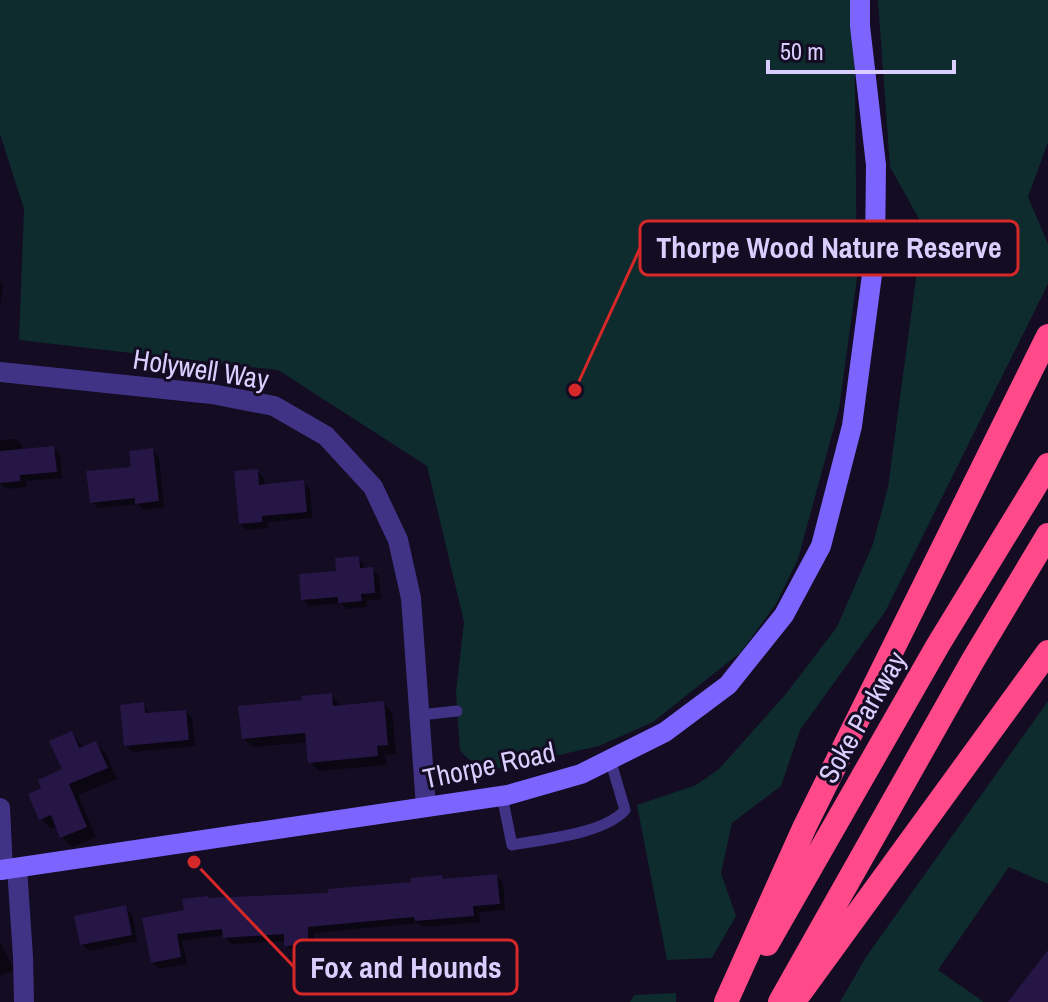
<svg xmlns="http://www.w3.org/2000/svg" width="1048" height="1002" font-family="'Archivo Narrow',sans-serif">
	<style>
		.green { fill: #0e2b2e }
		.shadow { fill: #0007 }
		.building { fill: #261646 }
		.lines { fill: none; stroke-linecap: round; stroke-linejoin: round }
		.lane { stroke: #403386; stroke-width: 11 }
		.street { stroke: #403386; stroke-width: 20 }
		.secondary { stroke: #7c65ff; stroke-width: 20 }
		.highway { stroke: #ff4989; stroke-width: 24 }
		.labels { text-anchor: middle; stroke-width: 6; stroke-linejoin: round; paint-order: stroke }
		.street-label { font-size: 28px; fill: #daceff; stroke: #130c23 }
		.leader { fill: none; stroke: #d62828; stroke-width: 3 }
		.callout-dot { fill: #d62828; stroke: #130c23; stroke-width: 3 }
		.callout { fill: #130c23; stroke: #d62828; stroke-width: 3 }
		.callout-label { font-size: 30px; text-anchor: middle; font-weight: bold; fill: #daceff }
	</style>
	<rect width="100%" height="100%" fill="#130c23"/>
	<!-- green -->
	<path class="green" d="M0,0H854L857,278L839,409L798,559L776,604L741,652L653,722L599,746L497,769L468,759L460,750L456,692L464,622L427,466L278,370L19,340L24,209L0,134Z
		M878,0H1048V142L1028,197L1048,244V284L885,612L800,730L781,786L732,823L721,873L736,916L712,958L667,960L637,805L696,785L719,769L785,695L837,627L873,544L888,487L923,226L890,167Z
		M1048,701V884L1009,867L938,970L984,1002H840L866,957Z
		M676,993V1002H630L634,995Z"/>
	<!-- shadow -->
	<path class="shadow" d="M0,282L3,285L0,307Z
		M15,439L22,445V451L54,448L60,454L62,478L26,481V487L6,489L0,483V440Z
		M152,450L159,457L164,507L144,510L138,504L98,508L92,502Z
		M257,471L264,478L265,486L303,482L310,489L312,518L267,522L268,528L247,530L241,524Z
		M358,558L364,565L365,570L372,569L379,576L381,599L367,600V607L347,609L341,603L309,606L303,599Z
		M331,695L341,707L383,703L392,712L396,754L385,755L386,765L319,771L310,762L308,742L253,747L243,738L304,702Z
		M143,705L151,715L186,712L192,718L195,746L132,752L126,745Z
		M72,734L84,748L96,744L106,754L117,779L78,795L96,837L72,847L62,837L57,826L51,829L41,818L44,789L64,771Z
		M496,876L503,883L505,910L479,912L480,922L423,927L419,923L314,933V951L293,952L286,945V941L231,944L224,935L182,941L187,964L159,969L153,962L145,920L330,895L442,877L445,881Z
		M125,907L132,914L137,941L89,951L82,944Z
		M0,942L14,970L0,976Z"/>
	<!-- building -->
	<path class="building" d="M54,446L57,472L20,475V481L0,483V451Z
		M153,448L159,501L135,504V498L90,503L86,471L131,467L129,451Z
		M258,469L259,485L304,480L307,512L262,516V522L239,524L234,471Z
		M359,556L360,568L373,567L375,593L361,594L362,601L338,603V597L301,600L299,574L336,571L335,558Z
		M332,693L333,706L384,701L388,745L377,746L378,756L308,763L305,733L242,739L238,706L302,700L301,696Z
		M144,702L145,713L186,710L189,740L124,746L120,705Z
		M72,731L79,748L96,741L108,768L69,784L87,827L60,838L51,815L39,820L28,794L41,788L38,780L62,769L49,741Z
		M497,874L500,904L473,906L474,916L415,921L414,917L308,927V945L284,946V934L223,938L222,929L177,934L181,957L151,963L142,918L184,910L182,899L208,896V898L328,893V889L411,882V878L442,875L443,879Z
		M126,905L132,935L80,945L74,916Z
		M1048,950V1002H1008Z"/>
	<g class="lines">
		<!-- lane -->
		<path class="lane" d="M420,715L457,711
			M502,796L512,845C544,839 604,834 625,810L610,759"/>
		<!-- street -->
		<path class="street" d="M0,372L212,394L274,406L326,436L373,487L398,540L411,598L426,807
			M0,808L3,870
			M17,868L23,957L24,1002"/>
		<!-- secondary -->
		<path class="secondary" d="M0,870L508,795L581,774L665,732L728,685L784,615L821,546L852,426L875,252L876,165L860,26V0"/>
		<!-- highway -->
		<path class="highway" d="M767,944L938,645L1048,465
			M800,993L1048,652
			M726,1002L805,826L1048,336
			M780,1002L972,662L1048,535"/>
	</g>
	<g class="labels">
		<!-- street labels -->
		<g class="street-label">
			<text transform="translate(201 369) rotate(9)" y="10">Holywell Way</text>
			<text transform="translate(862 717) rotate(-60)" y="10">Soke Parkway</text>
			<text transform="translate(489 765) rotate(-12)" y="10">Thorpe Road</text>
		</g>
	</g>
	<!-- callouts -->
	<path class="leader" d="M575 390L640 248M194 862L294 967"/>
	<g class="callout-dot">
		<circle cx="575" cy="390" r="8"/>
		<circle cx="194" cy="862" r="8"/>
	</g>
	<g class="callout">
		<rect x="640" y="221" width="378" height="54" rx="8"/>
		<rect x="294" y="940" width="223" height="54" rx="8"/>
	</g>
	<g class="callout-label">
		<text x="829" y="258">Thorpe Wood Nature Reserve</text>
		<text x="406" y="978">Fox and Hounds</text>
	</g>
	<!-- scale -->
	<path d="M768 60v12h186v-12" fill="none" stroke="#daceff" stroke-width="4"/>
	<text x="780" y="60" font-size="24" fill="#daceff" stroke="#130c23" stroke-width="6" paint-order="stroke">50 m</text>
</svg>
